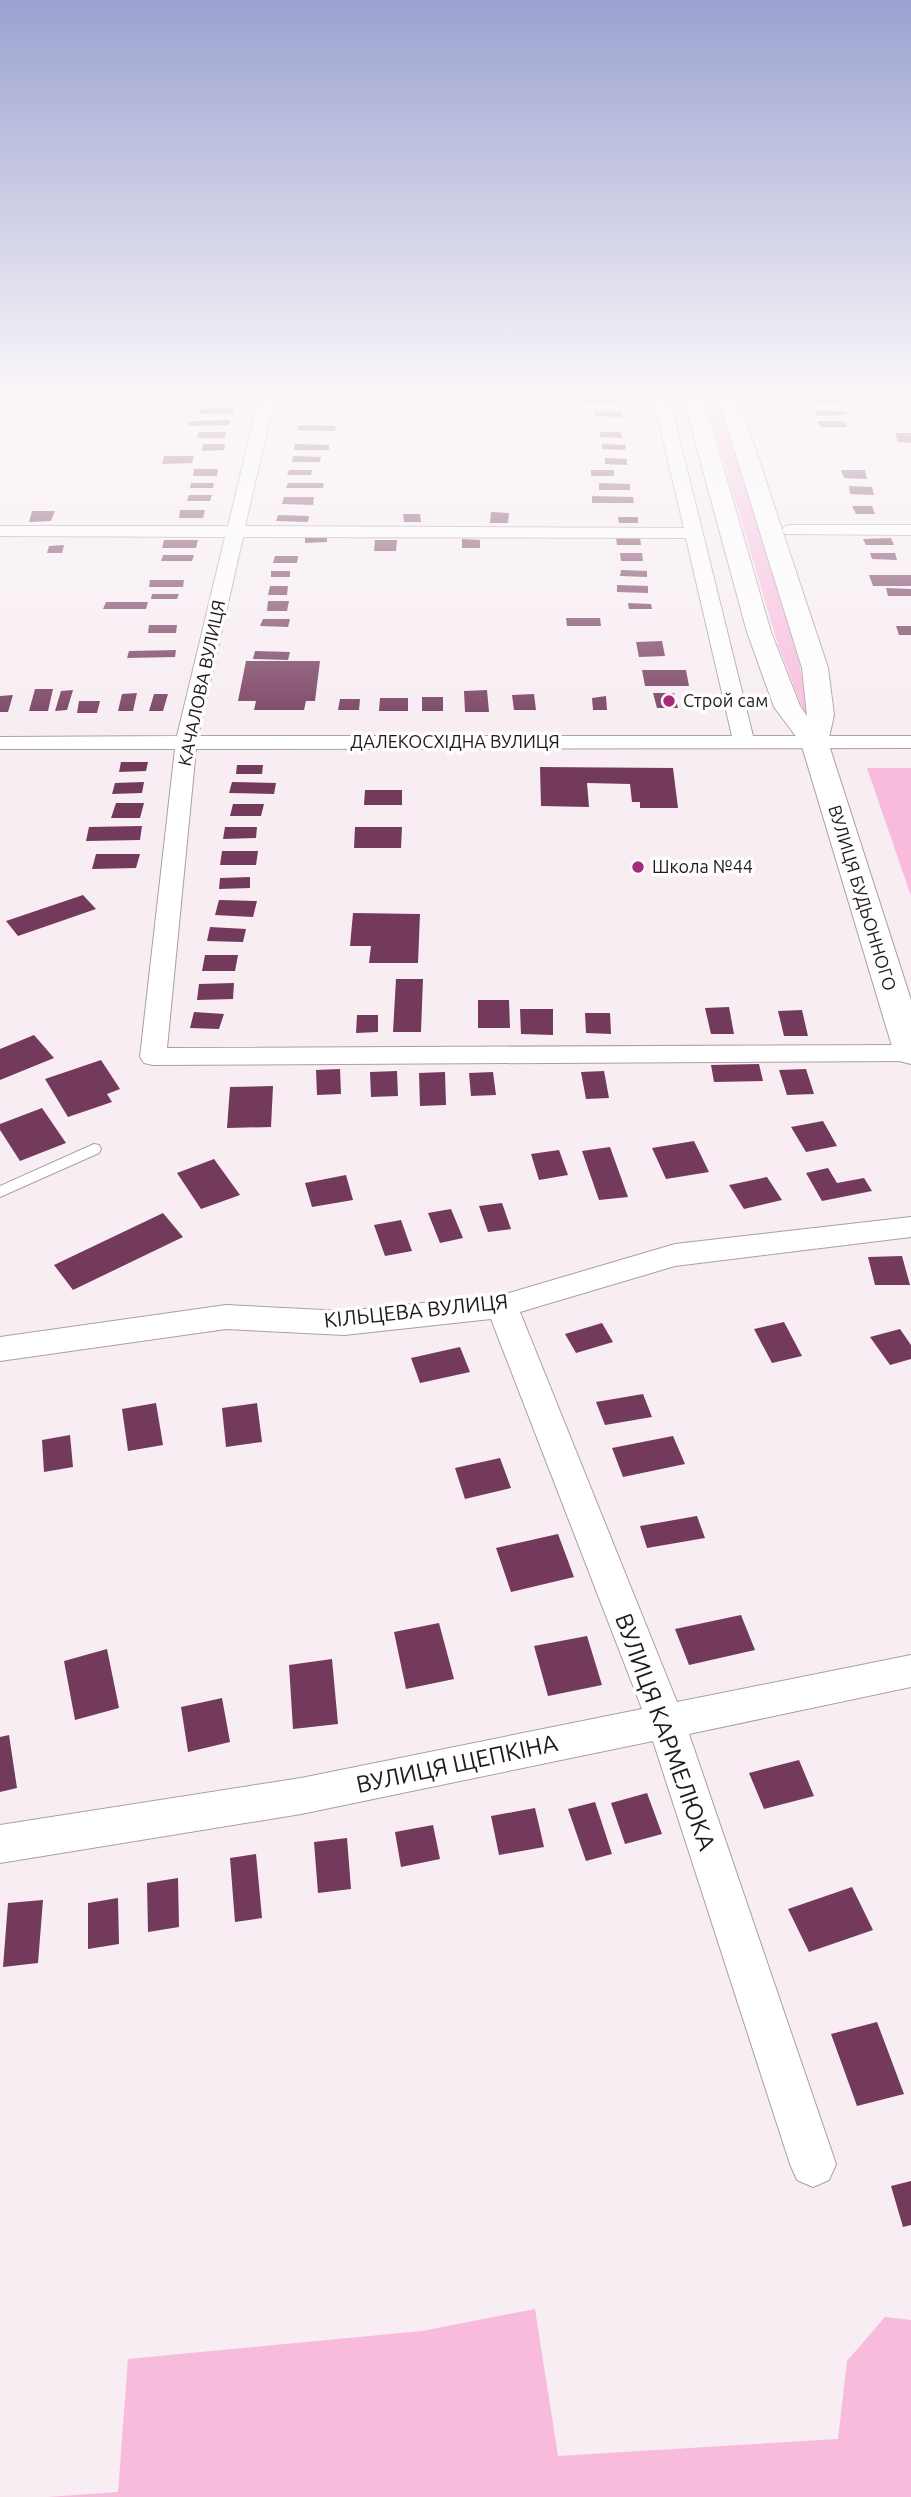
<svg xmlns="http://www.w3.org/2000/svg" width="911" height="2497" font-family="Ubuntu,sans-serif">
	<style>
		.green { fill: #f8bbdc }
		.building { fill: #743a5c }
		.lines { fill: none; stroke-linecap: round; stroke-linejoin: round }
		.service-casing { stroke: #a9a0a4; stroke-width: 2 }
		.minor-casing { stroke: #a9a0a4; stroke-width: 2 }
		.secondary-casing { stroke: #a9a0a4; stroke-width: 2 }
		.service { fill: #fff; fill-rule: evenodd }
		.minor { fill: #fff; fill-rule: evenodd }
		.secondary { fill: #fff; fill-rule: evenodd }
		.poi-dot { fill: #a72b7d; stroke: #fffdfe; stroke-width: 2.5 }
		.labels { text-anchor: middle; stroke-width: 7; stroke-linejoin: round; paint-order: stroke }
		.far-street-label { font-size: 18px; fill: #1e1b1d; stroke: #fffdfe }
		.far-poi-label { font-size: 18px; fill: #1e1b1d; stroke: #fffdfe; text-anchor: start }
		.street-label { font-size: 21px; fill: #1e1b1d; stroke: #fffdfe }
		.near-street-label { font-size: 24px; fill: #1e1b1d; stroke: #fffdfe }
	</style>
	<rect width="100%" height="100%" fill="#f7edf2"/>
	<!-- green -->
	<path class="green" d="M705,397H719L795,645L811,716L805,715L778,645Z
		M867,768H911V896Z
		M535,2309L558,2456L838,2439L847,2361L885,2317L911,2320V2497H47L118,2492L128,2359L422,2331Z"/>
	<!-- building -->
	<path class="building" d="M209,398H234L233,402H208Z
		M303,398H332V402H302Z
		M582,398H617L618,404H582Z
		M811,399H841L843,405H812Z
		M234,408L233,414H199L200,409Z
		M595,411L622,412V417L595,416Z
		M815,411H846L848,415L817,416Z
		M230,420L229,425L188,426L189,421Z
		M817,421H844L847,427H820Z
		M299,425L336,426L335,431L297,430Z
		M199,432H226L225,438H197Z
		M600,432H621L622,438L600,437Z
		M895,433H911V443L898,442Z
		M203,444H225L224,450L202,451Z
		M295,444L329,445V450H294Z
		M602,444L626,445L625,450L602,449Z
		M164,456H194L192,463L162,464Z
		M293,456L321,457L320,462H292Z
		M605,458L627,459V465L605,464Z
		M194,469H218L217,476H193Z
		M289,470H312L311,475H287Z
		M591,470H614V476H591Z
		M841,470H865L867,479L844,478Z
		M191,483H214L213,488H190Z
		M288,483H324L323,488H286Z
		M599,483L630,484V490H599Z
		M849,486L872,487L874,495L850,494Z
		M189,495H212L210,501H187Z
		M592,496L633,497L634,503H592Z
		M284,497H314L313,505L282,504Z
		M852,506H872L875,514H856Z
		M180,510H205L203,518H179Z
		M32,511H55L51,521L29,522Z
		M491,512L509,513L508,523H490Z
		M403,514H420L421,522H404Z
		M278,515L309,516L308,522L276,521Z
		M618,517H638V523H619Z
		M305,536H327V542L305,543Z
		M616,538H640L641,545H617Z
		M891,538L894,545H866L863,539Z
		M462,539L480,540V548H462Z
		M164,540H198L196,548H162Z
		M375,540H397L396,551H374Z
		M64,545L62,553H47L49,546Z
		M620,553H642L643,561H621Z
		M870,553H895L897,560L872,559Z
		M163,555H194L192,561H161Z
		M275,556H298L297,563H273Z
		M621,570L647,571V577L620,576Z
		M271,571H290V577H271Z
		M869,575H911V586H873Z
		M150,580H184L183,587H149Z
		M617,585L648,586V593L617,592Z
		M270,586H288L287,595H268Z
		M886,588L911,589V596H888Z
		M152,594H179L177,599H151Z
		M268,601H289L287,611H267Z
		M106,602H148L146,609H103Z
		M628,603L651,604L652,609H629Z
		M566,618H600L601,626H567Z
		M263,619H290L288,627L260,626Z
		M149,625H177L176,633H148Z
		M896,626H911V635H899Z
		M662,641L665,656L639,657L636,642Z
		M176,650L175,657L127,658L129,651Z
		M255,651L290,652L288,660L253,659Z
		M246,661H320L315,701H306L304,710H254L256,701H238Z
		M642,670H686L689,686H645Z
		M35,689H53L48,711H29Z
		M73,690L67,710L55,711L61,691Z
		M487,690L489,712H465L464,691Z
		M137,693L133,711H118L122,694Z
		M653,693H674L678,708H657Z
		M154,694H168L163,711H149Z
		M534,694L536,710H514L512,695Z
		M13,695L8,712H0V696Z
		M606,696L607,710H593L592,698Z
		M422,697H443V711H422Z
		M380,698H408V711H379Z
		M340,699H360L359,710H338Z
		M79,701H100L97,713H77Z
		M121,762H148L146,771L119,772Z
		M237,765H263L262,774H236Z
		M540,767L673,768L678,808H640V802H632L630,784L587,783L589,807L541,806Z
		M144,782L142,793L112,794L115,783Z
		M232,782L276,783L274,794L229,793Z
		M365,790H402V805H364Z
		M116,803H144L140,818H111Z
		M233,804H264L261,816H230Z
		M142,826L140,840L86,841L89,827Z
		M225,827H257L256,838L223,839Z
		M355,827H402L401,848H354Z
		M222,851H258L256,865H220Z
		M96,854H140L136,868L92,869Z
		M250,877V888L219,889L220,878Z
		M83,895L96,909L18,936L6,921Z
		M219,900L257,901L253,917L215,915Z
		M353,913L420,914L418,963H369L371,946H350Z
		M210,927L246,929L243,942L207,941Z
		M205,955H238L235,971H202Z
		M396,979H423L421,1032H393Z
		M234,983L233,999L197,1000L199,984Z
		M478,1000H509L510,1028H478Z
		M729,1007L734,1034H711L705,1008Z
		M520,1009H553V1035L521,1034Z
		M802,1010L808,1036H784L778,1011Z
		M194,1012L224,1014L219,1029L190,1028Z
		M585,1013H610L611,1034L586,1033Z
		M357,1015H378V1032L356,1033Z
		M34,1035L54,1058L0,1080V1049Z
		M101,1060L120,1089L107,1094L112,1102L68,1117L45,1079Z
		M759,1064L763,1081L714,1082L711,1065Z
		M340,1069L341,1094L317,1095L316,1070Z
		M806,1069L814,1094L787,1095L779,1070Z
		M397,1071L398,1096L371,1097L370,1072Z
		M604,1071L609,1098L586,1099L581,1072Z
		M445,1072L446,1105L420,1106L419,1073Z
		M493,1072L496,1095L471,1096L469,1073Z
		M273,1086L271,1127L227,1128L230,1087Z
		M42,1108L66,1143L20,1161L0,1130V1124Z
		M823,1121L837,1146L806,1152L791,1127Z
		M694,1141L709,1172L666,1179L652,1148Z
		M610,1147L628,1197L599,1200L582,1151Z
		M559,1150L568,1175L539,1180L531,1154Z
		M214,1159L240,1195L201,1209L177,1173Z
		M828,1168L837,1183L864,1178L872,1191L822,1201L806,1173Z
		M346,1175L353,1200L312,1207L305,1183Z
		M767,1177L782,1200L744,1209L729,1185Z
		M502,1203L511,1229L488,1232L479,1206Z
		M451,1209L463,1238L440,1243L428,1213Z
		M163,1213L183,1237L73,1290L54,1265Z
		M401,1220L412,1251L385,1256L374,1225Z
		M902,1256L910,1285H875L868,1257Z
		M784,1322L802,1356L772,1363L754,1329Z
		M602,1323L613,1342L576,1353L565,1334Z
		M900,1329L911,1345V1359L890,1365L870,1337Z
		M460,1347L470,1372L420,1383L411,1358Z
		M643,1394L652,1417L605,1425L596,1402Z
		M156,1403L163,1445L128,1451L122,1409Z
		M257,1403L262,1442L226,1447L222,1408Z
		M70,1435L73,1467L44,1472L42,1440Z
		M673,1436L685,1464L623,1477L612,1448Z
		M500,1458L511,1488L465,1499L455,1468Z
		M697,1516L705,1538L647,1548L640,1526Z
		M558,1534L574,1577L511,1592L496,1548Z
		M741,1615L755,1650L689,1665L675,1629Z
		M439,1623L454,1679L406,1689L394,1632Z
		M587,1636L602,1685L548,1696L534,1646Z
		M107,1649L119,1708L75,1720L64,1661Z
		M332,1659L338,1724L293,1729L289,1665Z
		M222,1698L230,1742L188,1752L181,1707Z
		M9,1735L17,1788L0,1792V1737Z
		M799,1760L814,1796L764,1809L749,1773Z
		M647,1793L662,1834L625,1844L611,1803Z
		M595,1802L612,1854L586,1861L568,1809Z
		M535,1808L544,1847L499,1855L491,1816Z
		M433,1825L440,1859L401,1867L395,1832Z
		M347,1838L351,1889L318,1893L314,1842Z
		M256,1854L262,1918L235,1922L230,1858Z
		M178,1878L179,1927L148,1932L147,1883Z
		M852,1887L873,1930L809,1952L788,1909Z
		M118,1898L119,1944L88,1949V1903Z
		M43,1900L38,1963L3,1967L8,1903Z
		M877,2022L904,2094L857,2106L831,2034Z
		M911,2181V2225L903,2227L891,2186Z"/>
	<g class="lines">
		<defs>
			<path id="service" d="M94,1144L99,1145L101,1149L99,1153L0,1197V1186Z"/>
			<path id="minor" d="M259,397H275L245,526L684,528L653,397H669L753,736H911V748L196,749L167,1048L911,1045V1061L153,1065L144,1063L140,1057L175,749H0V737L177,736L225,537L0,536V526H228ZM243,537L686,538L732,736H198Z
				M791,525H911V535L785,534L782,530L785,526Z
				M911,1217V1237L675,1266L520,1312L677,1702L911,1655V1687L689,1734L836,2164L829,2180L813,2187L797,2180L790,2164L653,1741L301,1814L0,1863V1825L301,1778L642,1709L491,1319L344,1335L226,1329L0,1361V1337L226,1305L344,1311L502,1295L675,1244Z"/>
			<path id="secondary" d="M683,397H703L771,632L800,706L807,716L802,668L718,397H738L828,668L834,715L828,742L911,1000V1064L899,1061L894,1053L801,743L774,707L747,632Z"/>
		</defs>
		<!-- service casing -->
		<use href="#service" class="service-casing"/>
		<!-- minor casing -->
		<use href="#minor" class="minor-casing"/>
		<!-- secondary casing -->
		<use href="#secondary" class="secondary-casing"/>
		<!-- service -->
		<use href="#service" class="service"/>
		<!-- minor -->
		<use href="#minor" class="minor"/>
		<!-- secondary -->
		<use href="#secondary" class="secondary"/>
	</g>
	<!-- sky -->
	<linearGradient id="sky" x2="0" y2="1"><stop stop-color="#9ba2d0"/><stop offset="0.53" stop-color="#fbf7f9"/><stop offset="1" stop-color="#fbf7f9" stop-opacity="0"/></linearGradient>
	<rect width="911" height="747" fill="url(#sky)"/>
	<!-- markers -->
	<g class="poi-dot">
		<circle cx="669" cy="701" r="7"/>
		<circle cx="638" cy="867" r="7"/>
	</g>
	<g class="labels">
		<!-- far-street labels -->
		<g class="far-street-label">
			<text transform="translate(202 683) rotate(-78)" y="6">КАЧАЛОВА ВУЛИЦЯ</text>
			<text x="455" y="748">ДАЛЕКОСХІДНА ВУЛИЦЯ</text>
			<text transform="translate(862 898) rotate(73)" y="6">ВУЛИЦЯ БУДЬОННОГО</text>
		</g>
		<!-- far-poi labels -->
		<g class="far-poi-label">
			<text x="683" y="707">Строй сам</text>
			<text x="652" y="873">Школа №44</text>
		</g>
		<!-- street labels -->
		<g class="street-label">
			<text transform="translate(416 1311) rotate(-6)" y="7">КІЛЬЦЕВА ВУЛИЦЯ</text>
		</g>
		<!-- near-street labels -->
		<g class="near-street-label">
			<text transform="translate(665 1732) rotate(70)" y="8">ВУЛИЦЯ КАРМЕЛЮКА</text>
			<text transform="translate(457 1764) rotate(-12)" y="8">ВУЛИЦЯ ЩЕПКІНА</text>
		</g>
	</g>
</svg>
